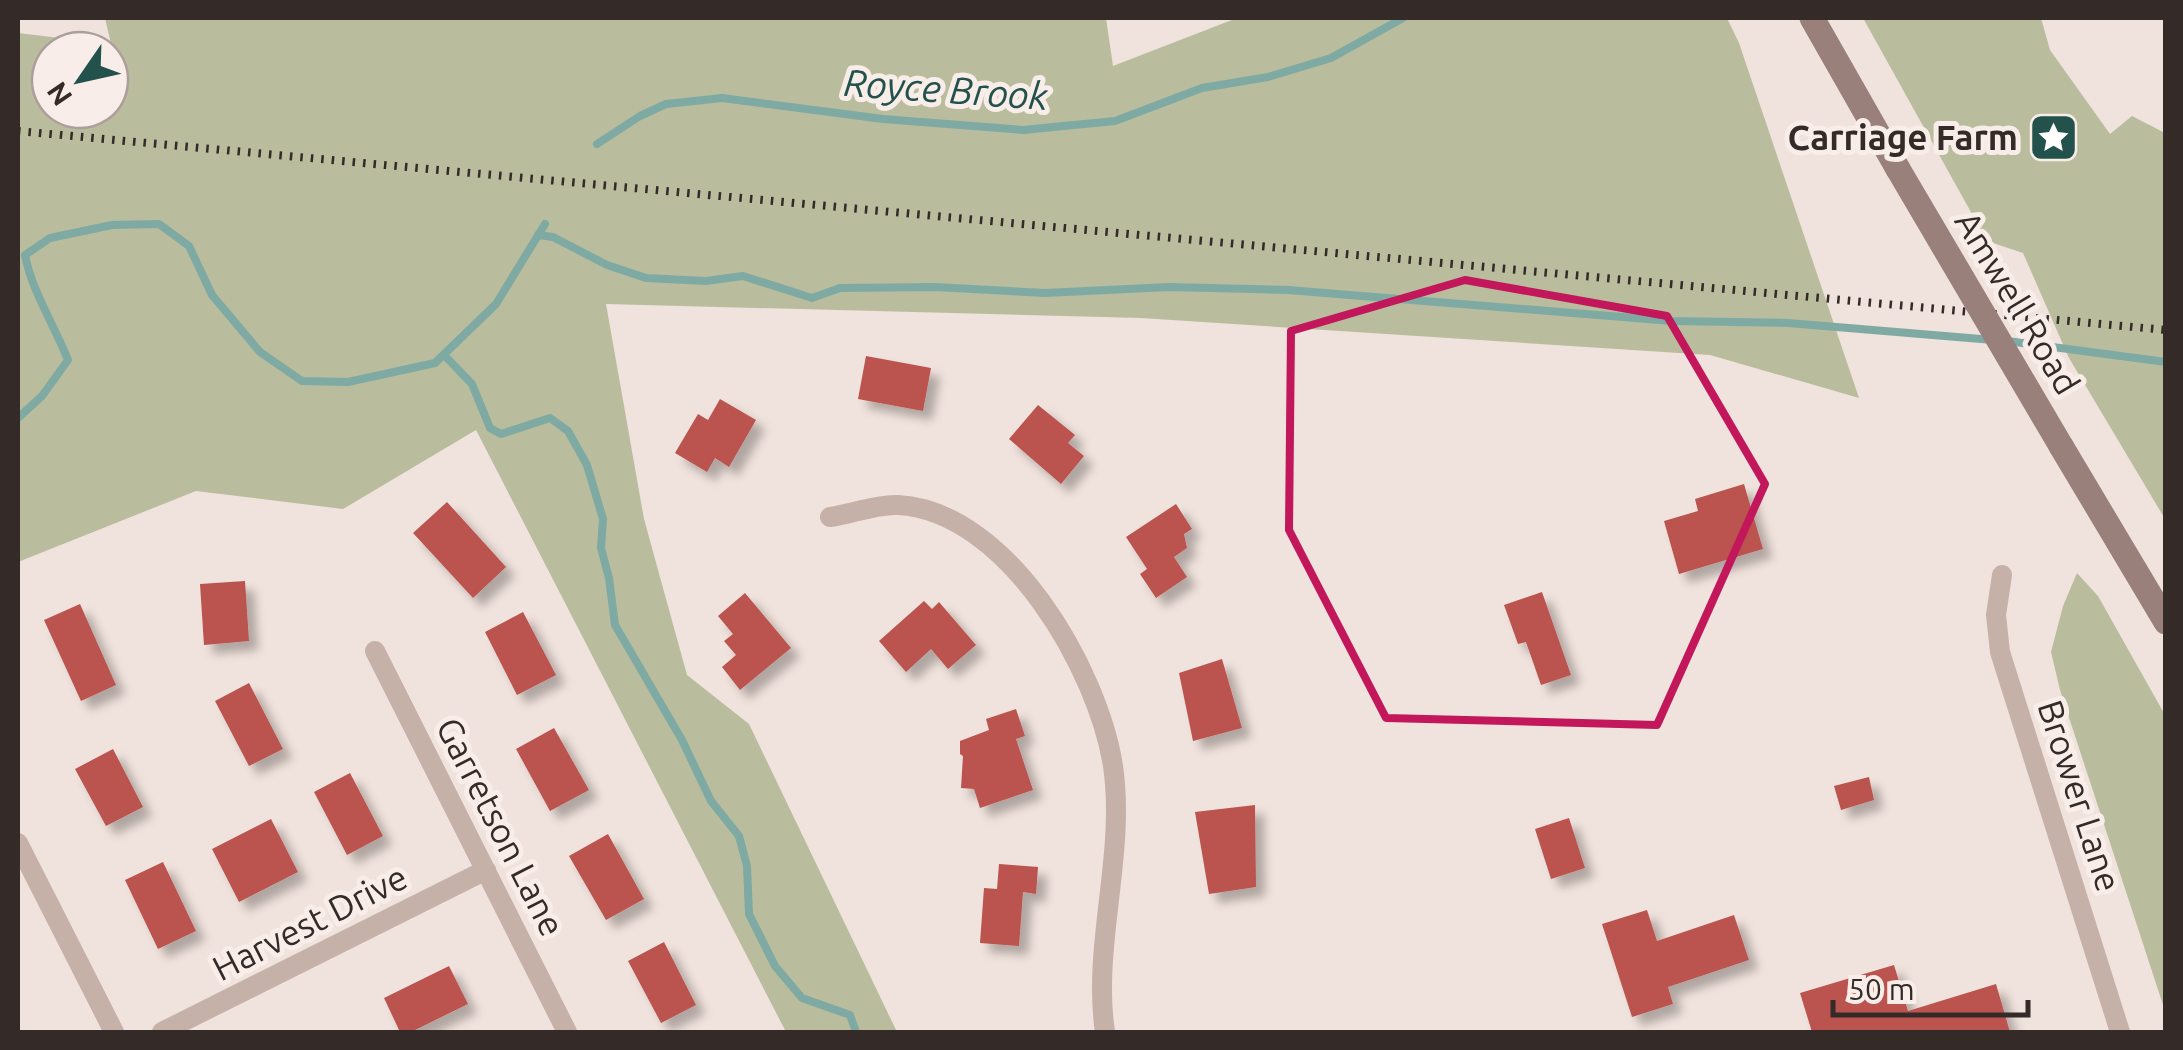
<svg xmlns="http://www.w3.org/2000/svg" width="2183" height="1050" font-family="Ubuntu,sans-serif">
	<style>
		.green { fill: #b9bd9d; fill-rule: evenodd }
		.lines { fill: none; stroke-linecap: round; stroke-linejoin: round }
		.stream { stroke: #7eaaa3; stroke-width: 8 }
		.building { fill: #bb534f; filter: url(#shadow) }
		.street { stroke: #c6b1a9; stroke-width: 20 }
		.secondary { stroke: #9a807b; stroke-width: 25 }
		.rail { stroke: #342a28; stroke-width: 8; stroke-dasharray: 2.5 8; stroke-linecap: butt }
		.secondary-bridge { stroke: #9a807b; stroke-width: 25 }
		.marked { fill: none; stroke: #c2185b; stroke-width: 8; stroke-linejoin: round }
		.labels { text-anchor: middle; stroke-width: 10; stroke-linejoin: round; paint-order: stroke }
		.poi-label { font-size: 35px; font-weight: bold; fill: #342a28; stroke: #f8ede8; text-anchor: end }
		.street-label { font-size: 35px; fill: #342a28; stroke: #f8ede8 }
		.water-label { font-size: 38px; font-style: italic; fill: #22524b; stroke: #f8ede8 }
	</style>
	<defs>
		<filter id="shadow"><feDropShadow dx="9" dy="9" stdDeviation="5" flood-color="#0004"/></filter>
	</defs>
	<rect width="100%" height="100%" fill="#f0e2dc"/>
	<!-- green -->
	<path class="green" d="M105,18H1106L1113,66L1237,18H1727L1739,43L1859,398L1710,355L1141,318L606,304L644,519L687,675L749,724L897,1032H786L476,430L343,509L196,491L18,562V33L111,44ZM50,50H110V110H50Z
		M1863,18H2041L2050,50L2110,134L2132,116L2165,133V519L2069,358L2023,253L1987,241Z
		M2077,573L2098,596L2165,715V1011L2060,690L2051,652L2063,606Z"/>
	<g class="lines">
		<!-- stream -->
		<path class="stream" d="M597,144L640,116L666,104L722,98L883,119L1023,130L1115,121L1202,88L1268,77L1331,58L1403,18
			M538,235L553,237L607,265L646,278L706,281L743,276L812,298L840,288L935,287L1045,293L1169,287L1288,290L1672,321L1788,323L1993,340
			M2007,341L2166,362
			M444,355L472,384L490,428L501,434L550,418L568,431L587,465L603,519L601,548L609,578L615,625L682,740L711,801L739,836L747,866L749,914L775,966L802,998L850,1015L856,1032
			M18,418L42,396L68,360C54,324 32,292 25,255L50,238L112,225L159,224L189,246L212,295L260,352L302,381L348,382L435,363L496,304L545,224"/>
	</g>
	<!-- building -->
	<path class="building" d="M866,356L931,368L923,411L858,399Z
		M720,399L756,420L729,467L715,458L707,472L675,453L698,414L708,420Z
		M1038,405L1075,435L1068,443L1084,456L1061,484L1009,439Z
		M1744,484L1763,549L1679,574L1664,521L1698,511L1695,499Z
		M447,502L506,567L473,598L413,533Z
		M1176,504L1192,529L1184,534L1187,548L1174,557L1187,577L1156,598L1140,574L1147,569L1126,537Z
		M245,581L249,641L204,645L200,584Z
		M1542,592L1571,675L1541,685L1526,642L1518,644L1504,605Z
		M745,593L791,648L740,690L722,667L736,655L724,641L733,634L718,616Z
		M924,601L932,609L939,602L976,645L948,669L931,649L906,672L879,641Z
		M80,604L116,685L81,701L44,620Z
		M523,612L556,675L517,695L485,632Z
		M1222,659L1242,728L1193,741L1179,673Z
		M249,683L283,749L249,766L215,701Z
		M1016,709L1025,736L1016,739L1033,790L980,808L974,789L961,788L963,756L960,754V741L989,730L986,719Z
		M554,728L589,790L550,811L516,749Z
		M113,749L143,807L106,826L75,769Z
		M350,773L383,836L347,855L314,792Z
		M1869,777L1874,800L1841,810L1834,786Z
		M1255,805L1256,887L1209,894L1195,812Z
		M1569,818L1585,868L1551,879L1535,829Z
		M271,819L298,872L239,902L212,849Z
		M608,834L644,899L606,920L569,856Z
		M163,862L196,931L158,949L125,880Z
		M999,864L1038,867L1036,894L1023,892L1019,946L980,943L984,888L997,889Z
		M1647,910L1657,941L1734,915L1749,960L1668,987L1673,1004L1632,1017L1602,924Z
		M664,942L696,1005L661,1023L628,961Z
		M1894,965L1908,1011L1996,984L2010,1032H1812L1800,993Z
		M449,966L468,1004L411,1032H400L384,998Z"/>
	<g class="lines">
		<!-- street -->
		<path class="street" d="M830,517C851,514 877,504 898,505C1008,511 1098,670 1113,766C1126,854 1092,946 1105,1032
			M2002,575L1996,615L2000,652L2120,1032
			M375,651L567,1032
			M18,843L114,1032
			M162,1032L486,870"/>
		<!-- secondary -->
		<path class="secondary" d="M1812,18L1898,169
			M2061,446L2166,622"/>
		<!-- rail -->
		<path class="rail" d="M18,131L2166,330"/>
		<!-- secondary-bridge -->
		<path class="secondary-bridge" d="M1898,169L2061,446"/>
	</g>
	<!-- marked area -->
	<path class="marked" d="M1465,280L1667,316L1765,484L1657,725L1386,718L1289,530L1291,331Z"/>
	<!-- icons -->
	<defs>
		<symbol id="sight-square" viewBox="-11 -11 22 22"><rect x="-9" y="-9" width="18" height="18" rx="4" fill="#22524b" stroke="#f8ede8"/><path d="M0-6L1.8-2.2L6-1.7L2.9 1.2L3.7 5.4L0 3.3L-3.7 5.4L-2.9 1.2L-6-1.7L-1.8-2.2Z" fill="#fff"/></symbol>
	</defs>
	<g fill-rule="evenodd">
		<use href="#sight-square" x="2026" y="110" width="55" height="55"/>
	</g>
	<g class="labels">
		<!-- poi labels -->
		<g class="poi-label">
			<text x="2018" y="150">Carriage Farm</text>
		</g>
		<!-- street labels -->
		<g class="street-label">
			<text transform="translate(2017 303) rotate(59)" y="12">Amwell Road</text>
			<text transform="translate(2079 796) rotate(72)" y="12">Brower Lane</text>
			<text transform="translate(500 827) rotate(63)" y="12">Garretson Lane</text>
			<text transform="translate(310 923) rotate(-27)" y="12">Harvest Drive</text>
		</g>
		<!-- water labels -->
		<g class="water-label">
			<text transform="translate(946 90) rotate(4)" y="13">Royce Brook</text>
		</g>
	</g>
	<!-- border -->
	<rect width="2183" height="1050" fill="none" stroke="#342a28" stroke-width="40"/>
	<!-- north arrow -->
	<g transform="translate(80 80) rotate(236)"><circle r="48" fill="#f8ede8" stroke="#aa9f9b" stroke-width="2.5"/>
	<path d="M0-8L18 38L0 25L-18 38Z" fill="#22524b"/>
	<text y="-15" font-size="28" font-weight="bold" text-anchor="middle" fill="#342a28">N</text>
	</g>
	<!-- scale -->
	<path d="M1833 1000v15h195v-15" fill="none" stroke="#342a28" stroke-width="5"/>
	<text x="1848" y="1000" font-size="30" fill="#342a28" stroke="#f8ede8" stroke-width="8" paint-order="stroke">50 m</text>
</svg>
